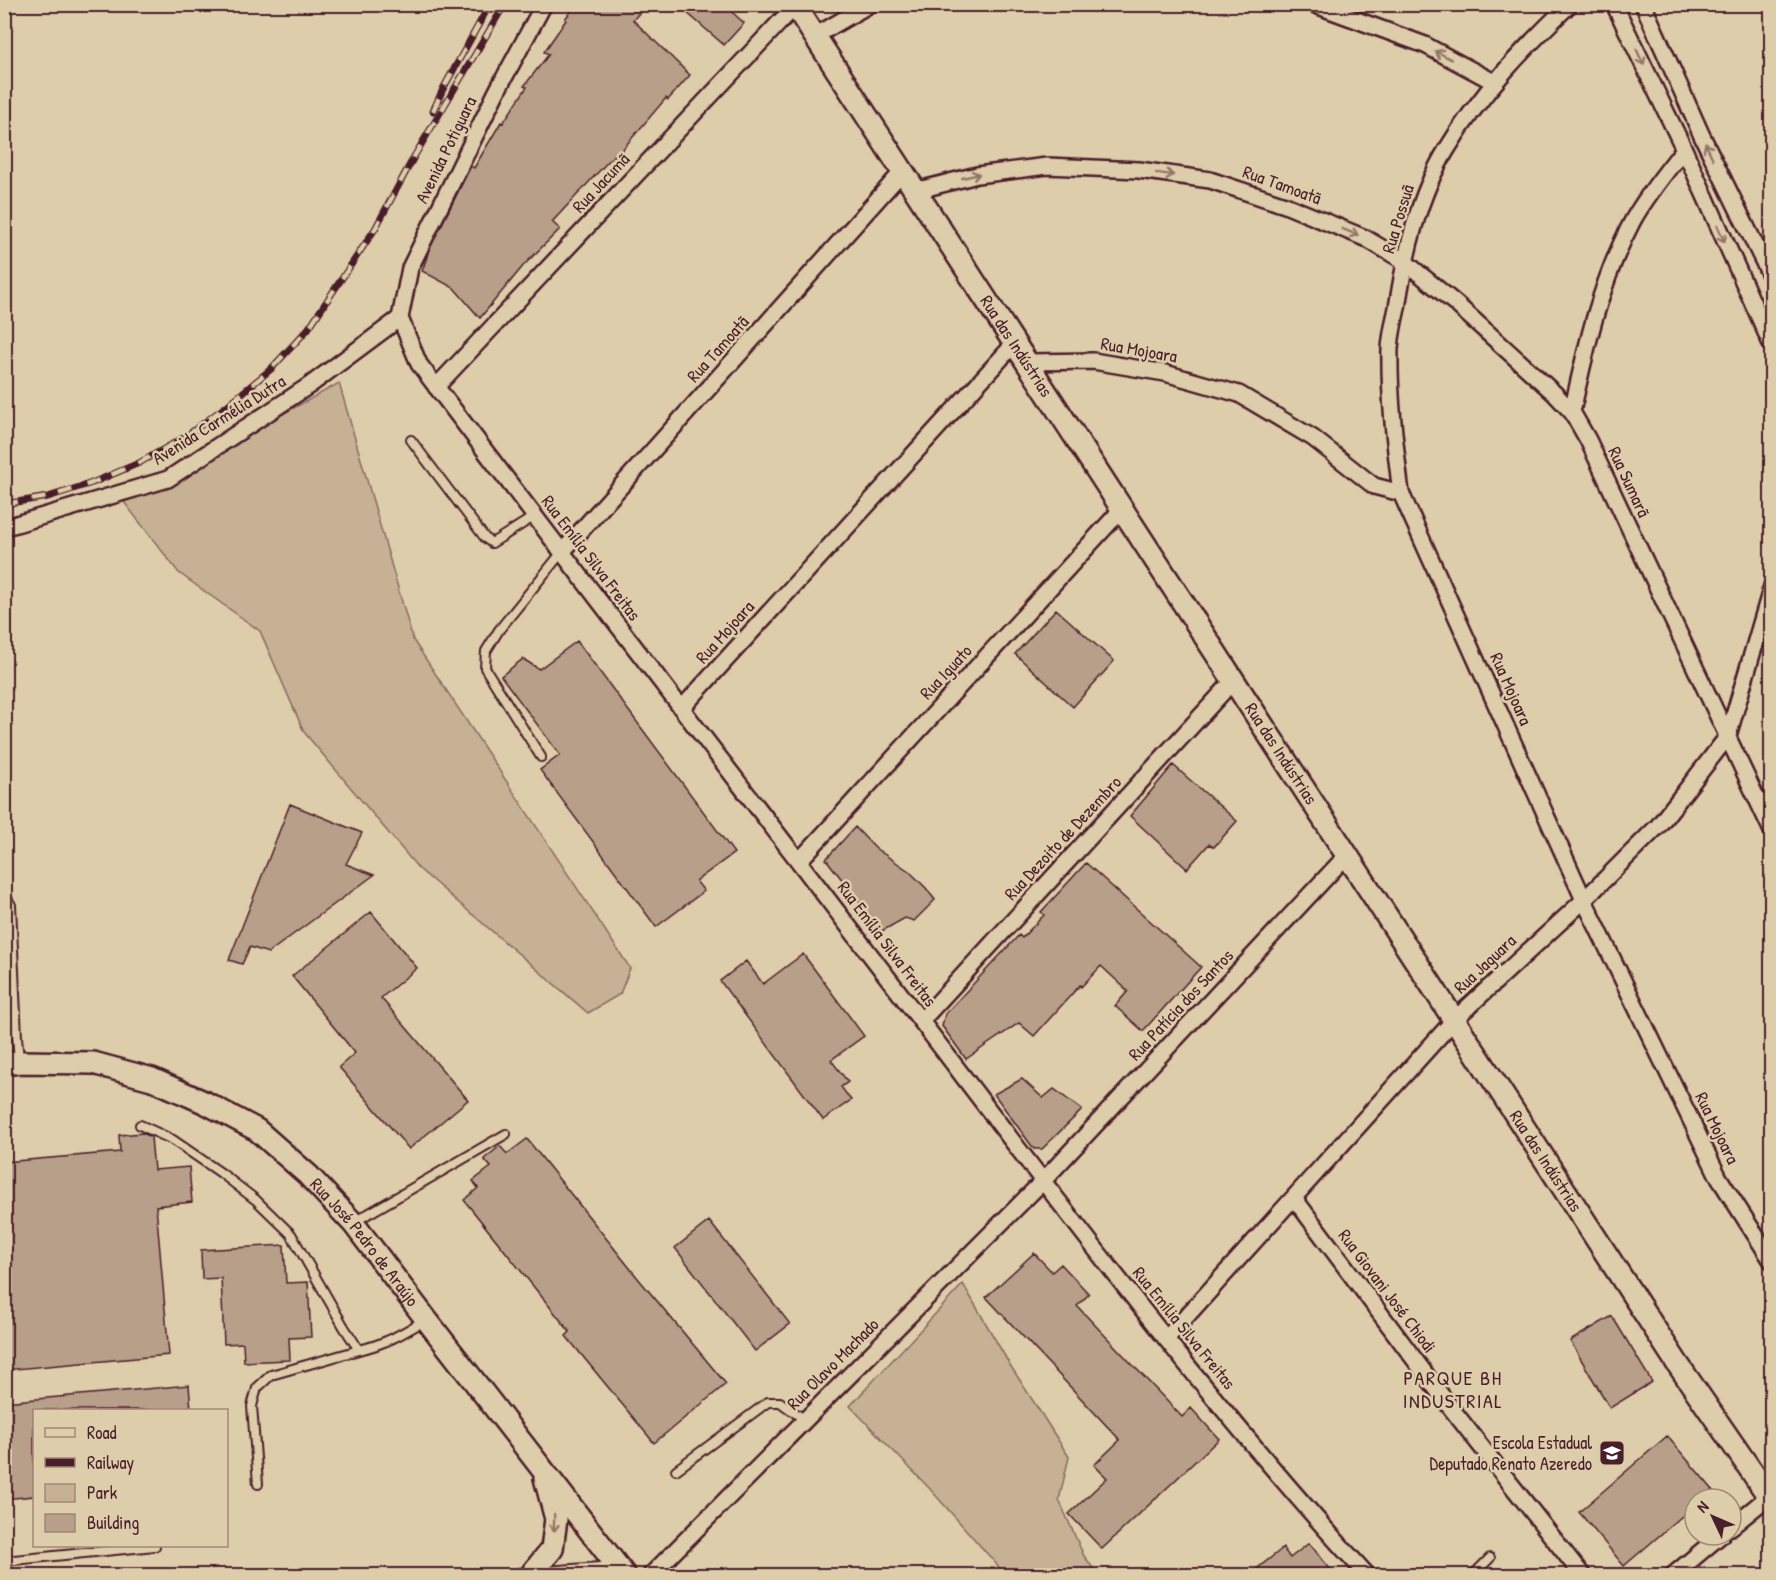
<svg xmlns="http://www.w3.org/2000/svg" width="1776" height="1580" font-family="'Patrick Hand',sans-serif">
	<style>
		.green { fill: #c6b195; stroke: #886860; stroke-width: 1.5 }
		.building { fill: #b79f89; stroke: #4a1f2b; stroke-width: 1.5 }
		.lines { fill: none; stroke-linecap: round; stroke-linejoin: round }
		.lane-casing { stroke: #4a1f2b; stroke-width: 12 }
		.street-casing { stroke: #4a1f2b; stroke-width: 20 }
		.secondary-casing { stroke: #4a1f2b; stroke-width: 26 }
		.lane { stroke: #decdaa; stroke-width: 8 }
		.street { stroke: #decdaa; stroke-width: 15 }
		.secondary { stroke: #decdaa; stroke-width: 21 }
		.rail-casing { stroke: #4a1f2b; stroke-width: 7 }
		.rail { stroke: #decdaa; stroke-width: 4.5; stroke-dasharray: 14; stroke-linecap: butt }
		.oneway { stroke: #94766a }
		.labels { text-anchor: middle; stroke-width: 5; stroke-linejoin: round; paint-order: stroke }
		.street-label { font-size: 18px; fill: #4a1f2b; stroke: #decdaa }
		.poi-label { font-size: 18px; fill: #4a1f2b; stroke: #decdaa; text-anchor: end }
		.neighbourhood-label { font-size: 20px; letter-spacing: 1.5px; fill: #4a1f2b; stroke: #decdaa }
	</style>
	<rect width="100%" height="100%" fill="#decdaa"/>
	<filter id="ink" filterUnits="userSpaceOnUse"><feTurbulence type="fractalNoise" baseFrequency=".0167" numOctaves="2"/><feDisplacementMap in="SourceGraphic" scale="12" xChannelSelector="R" yChannelSelector="G"/><feConvolveMatrix kernelMatrix="1 2 1 2 8 2 1 2 1" color-interpolation-filters="sRGB"/></filter>
	<g filter="url(#ink)">
		<!-- green -->
		<path class="green" d="M339,383L413,640L630,968L620,994L588,1013L418,868L304,732L260,631L179,573L124,502Z
			M963,1284L1010,1365L1069,1457L1059,1500L1084,1556L1098,1575H1006L930,1489L850,1406Z"/>
		<!-- building -->
		<path class="building" d="M576,4H647L633,20L690,75L668,100L666,98L616,157L614,155L552,222L560,229L524,265L480,318L454,288L422,271L430,248L471,166L474,168L501,122L503,123L527,87L524,86L549,54L544,52L566,20L565,19Z
			M677,4H723L744,23L724,45Z
			M1056,609L1114,661L1073,707L1015,654Z
			M577,641L734,853L696,881L704,891L656,927L540,770L560,755L501,676L523,659L539,669Z
			M1173,765L1237,821L1214,847L1209,844L1187,869L1130,816Z
			M290,804L362,833L346,864L374,875L268,953L250,947L242,964L229,960Z
			M855,827L875,848L909,871L926,888L935,900L914,921L905,918L882,931L826,859Z
			M1086,863L1201,967L1143,1031L1115,1006L1128,991L1101,966L1081,987L1080,985L1034,1036L1019,1023L966,1059L942,1026L945,1014L1019,935L1022,938L1044,915L1041,912Z
			M371,912L417,968L381,998L468,1100L409,1149L339,1067L355,1053L292,976Z
			M803,954L864,1036L831,1060L848,1082L841,1087L851,1100L823,1120L720,981L746,961L763,984Z
			M1022,1079L1043,1098L1054,1089L1082,1110L1042,1149H1034L994,1094Z
			M143,1133L151,1137L154,1170L189,1167L192,1202L156,1206L169,1355L4,1370V1162L120,1152L119,1135Z
			M527,1139L637,1277L726,1384L654,1443L566,1336L570,1332L464,1200L478,1188L473,1181L491,1167L484,1159L500,1146L507,1154Z
			M709,1221L790,1324L755,1351L675,1248Z
			M284,1245L286,1283L308,1282L311,1337L289,1338L290,1360L244,1362L243,1343L224,1344L221,1278L202,1279L201,1250Z
			M1034,1253L1052,1272L1061,1264L1089,1294L1077,1306L1182,1417L1191,1408L1219,1439L1102,1549L1069,1514L1107,1478L1094,1465L1120,1440L986,1297Z
			M1612,1316L1652,1382L1610,1408L1570,1341Z
			M189,1385L191,1410H34V1496L4,1499V1402Z
			M1667,1436L1713,1490L1702,1499H1695V1505L1624,1566L1579,1512Z
			M1309,1543L1335,1575H1249L1283,1548L1290,1558Z"/>
		<g class="lines">
			<defs>
				<path id="lane" d="M411,440L485,538L492,543L535,516
					M541,757L485,668L486,651L499,630L562,552
					M4,894L11,905L17,1037L19,1060
					M140,1125L173,1140L221,1173L256,1200L291,1234L344,1327L359,1350C385,1344 402,1334 425,1320
					M354,1222L506,1134
					M676,1470L768,1402H780L805,1420
					M258,1484L252,1406L257,1388L271,1375L359,1350
					M4,1561L155,1546
					M515,1576L519,1573L613,1566
					M1472,1576L1490,1558"/>
				<path id="street" d="M1313,4L1425,45L1494,82
					M1570,4C1524,48 1480,94 1447,149C1418,196 1405,255 1397,308C1394,321 1391,335 1390,348C1389,397 1395,445 1401,493L1584,900L1719,1178L1772,1261
					M1614,4L1684,149L1772,346
					M1643,4L1702,136L1772,279
					M815,36L870,4
					M915,191L977,175L1047,166L1139,170L1210,180L1285,205L1365,238L1404,261L1455,303L1554,393L1572,412L1588,440L1772,831
					M400,318L419,364C585,584 754,802 921,1021C1065,1210 1207,1401 1368,1576
					M400,318L410,268L497,91L544,4
					M1028,362L1093,361L1165,373L1239,394L1313,438L1374,486L1401,493
					M436,387L795,6
					M1572,412C1586,347 1601,280 1633,220C1647,195 1666,172 1684,149
					M4,526L13,525L168,479L310,385L400,318
					M562,552L902,172
					M682,708L1015,343
					M799,861L1122,509
					M921,1021L1233,681
					M1294,1198L1447,1403L1583,1576
					M1166,1339L1454,1020L1584,900L1659,825L1728,736L1772,586
					M1731,1527L1768,1497
					M650,1576L1043,1181L1347,855
					M1672,1576L1721,1535"/>
				<g id="secondary">
					<path id="s1" d="M794,4L1677,1363L1772,1501"/>
					<path id="s2" d="M4,1064L20,1062L93,1063L152,1079L206,1103L257,1130L308,1175L353,1223L426,1319L625,1576"/>
					<path d="M533,1572L552,1549L556,1519L545,1478"/>
				</g>
			</defs>
			<!-- lane casing -->
			<use href="#lane" class="lane-casing"/>
			<!-- street casing -->
			<use href="#street" class="street-casing"/>
			<!-- secondary casing -->
			<use href="#secondary" class="secondary-casing"/>
			<!-- lane -->
			<use href="#lane" class="lane"/>
			<!-- street -->
			<use href="#street" class="street"/>
			<!-- secondary -->
			<use href="#secondary" class="secondary"/>
			<defs>
				<path id="rail" d="M433,111L443,89L490,4
					M4,504L48,497L92,483L139,463L185,437L229,404L271,369L308,329L375,229L415,155L505,4"/>
			</defs>
			<!-- rail casing -->
			<use href="#rail" class="rail-casing"/>
			<!-- rail -->
			<use href="#rail" class="rail"/>
		</g>
		<!-- one-way arrows -->
		<defs><path id="oneway-shaft" d="M-6 0H5M1.5-3L5.5 0L1.5 3" fill="none" stroke-width="1.6" stroke-linecap="round" stroke-linejoin="round" transform="scale(1.5)"/></defs>
		<g class="oneway">
			<use href="#oneway-shaft" transform="translate(1443 55) rotate(-152)"/>
			<use href="#oneway-shaft" transform="translate(1640 57) rotate(65)"/>
			<use href="#oneway-shaft" transform="translate(1709 151) rotate(-116)"/>
			<use href="#oneway-shaft" transform="translate(1165 174) rotate(7)"/>
			<use href="#oneway-shaft" transform="translate(971 176) rotate(-13)"/>
			<use href="#oneway-shaft" transform="translate(1350 232) rotate(22)"/>
			<use href="#oneway-shaft" transform="translate(1721 234) rotate(66)"/>
			<use href="#oneway-shaft" transform="translate(554 1523) rotate(91)"/>
		</g>
	</g>
	<!-- icons -->
	<defs>
		<symbol id="school-square" viewBox="-11 -11 22 22"><rect x="-9" y="-9" width="18" height="18" rx="4" fill="#4a1f2b" stroke="#decdaa"/><path d="M0-5L7-2L0 1L-7-2ZM-4 1L0 2.5L4 1V4Q0 6-4 4Z" fill="#fff"/></symbol>
	</defs>
	<g fill-rule="evenodd">
		<use href="#school-square" x="1597" y="1438" width="30" height="30"/>
	</g>
	<g class="labels">
		<!-- street labels -->
		<g class="street-label">
			<text transform="translate(446 150) rotate(-64)" y="6">Avenida Potiguara</text>
			<text transform="translate(601 183) rotate(-47)" y="6">Rua Jacumã</text>
			<text transform="translate(1282 185) rotate(20)" y="6">Rua Tamoatã</text>
			<text transform="translate(1398 219) rotate(-73)" y="6">Rua Possuã</text>
			<text dy="6" stroke="none"><textPath href="#s1" startOffset="408">Rua das Indústrias</textPath></text>
			<text transform="translate(718 349) rotate(-48)" y="6">Rua Tamoatã</text>
			<text transform="translate(1139 350) rotate(10)" y="6">Rua Mojoara</text>
			<text transform="translate(219 420) rotate(-32)" y="6">Avenida Carmélia Dutra</text>
			<text transform="translate(1629 482) rotate(65)" y="6">Rua Sumarã</text>
			<text transform="translate(591 558) rotate(53)" y="6">Rua Emília Silva Freitas</text>
			<text transform="translate(725 632) rotate(-48)" y="6">Rua Mojoara</text>
			<text transform="translate(946 672) rotate(-47)" y="6">Rua Iguato</text>
			<text transform="translate(1511 689) rotate(66)" y="6">Rua Mojoara</text>
			<text dy="6" stroke="none"><textPath href="#s1" startOffset="894">Rua das Indústrias</textPath></text>
			<text transform="translate(1063 838) rotate(-47)" y="6">Rua Dezoito de Dezembro</text>
			<text transform="translate(887 944) rotate(53)" y="6">Rua Emília Silva Freitas</text>
			<text transform="translate(1485 964) rotate(-43)" y="6">Rua Jaguara</text>
			<text transform="translate(1181 1005) rotate(-47)" y="6">Rua Patícia dos Santos</text>
			<text transform="translate(1717 1128) rotate(64)" y="6">Rua Mojoara</text>
			<text dy="6" stroke="none"><textPath href="#s1" startOffset="1380">Rua das Indústrias</textPath></text>
			<text dy="6" stroke="none"><textPath href="#s2" startOffset="423">Rua José Pedro de Araújo</textPath></text>
			<text transform="translate(1387 1291) rotate(53)" y="6">Rua Giovani José Chiodi</text>
			<text transform="translate(1184 1328) rotate(51)" y="6">Rua Emília Silva Freitas</text>
			<text transform="translate(833 1364) rotate(-45)" y="6">Rua Olavo Machado</text>
		</g>
		<!-- poi labels -->
		<g class="poi-label">
			<text x="1592" y="1449">Escola Estadual<tspan x="1592" dy="21">Deputado Renato Azeredo</tspan></text>
		</g>
		<!-- neighbourhood labels -->
		<g class="neighbourhood-label">
			<text x="1453" y="1385">PARQUE BH<tspan x="1453" dy="23">INDUSTRIAL</tspan></text>
		</g>
	</g>
	<!-- margin -->
	<rect width="1776" height="1580" fill="none" stroke="#decdaa" stroke-width="24"/>
	<rect x="12" y="12" width="1752" height="1556" fill="none" stroke="#4a1f2b" stroke-width="2" filter="url(#ink)"/>
	<!-- legend -->
	<rect x="33" y="1409" width="195" height="138" fill="#decdaa" stroke="#a38777" stroke-width="1.5"/>
	<rect x="45" y="1428" width="30" height="9" fill="#decdaa" stroke="#a38777" stroke-width="1.5"/>
	<text x="87" y="1439" font-size="18" fill="#4a1f2b">Road</text>
	<rect x="45" y="1458" width="30" height="9" fill="#4a1f2b" stroke="#a38777" stroke-width="1.5"/>
	<text x="87" y="1469" font-size="18" fill="#4a1f2b">Railway</text>
	<rect x="45" y="1484" width="30" height="18" fill="#c6b195" stroke="#a38777" stroke-width="1.5"/>
	<text x="87" y="1499" font-size="18" fill="#4a1f2b">Park</text>
	<rect x="45" y="1514" width="30" height="18" fill="#b79f89" stroke="#a38777" stroke-width="1.5"/>
	<text x="87" y="1529" font-size="18" fill="#4a1f2b">Building</text>
	<!-- north arrow -->
	<g transform="translate(1713 1517) rotate(314)"><circle r="28" fill="#decdaa" stroke="#a38777" stroke-width="1.5"/>
	<path d="M0-4.5L10 22L0 15L-10 22Z" fill="#4a1f2b"/>
	<text y="-9" font-size="16" font-weight="bold" text-anchor="middle" fill="#4a1f2b">N</text>
	</g>
</svg>
